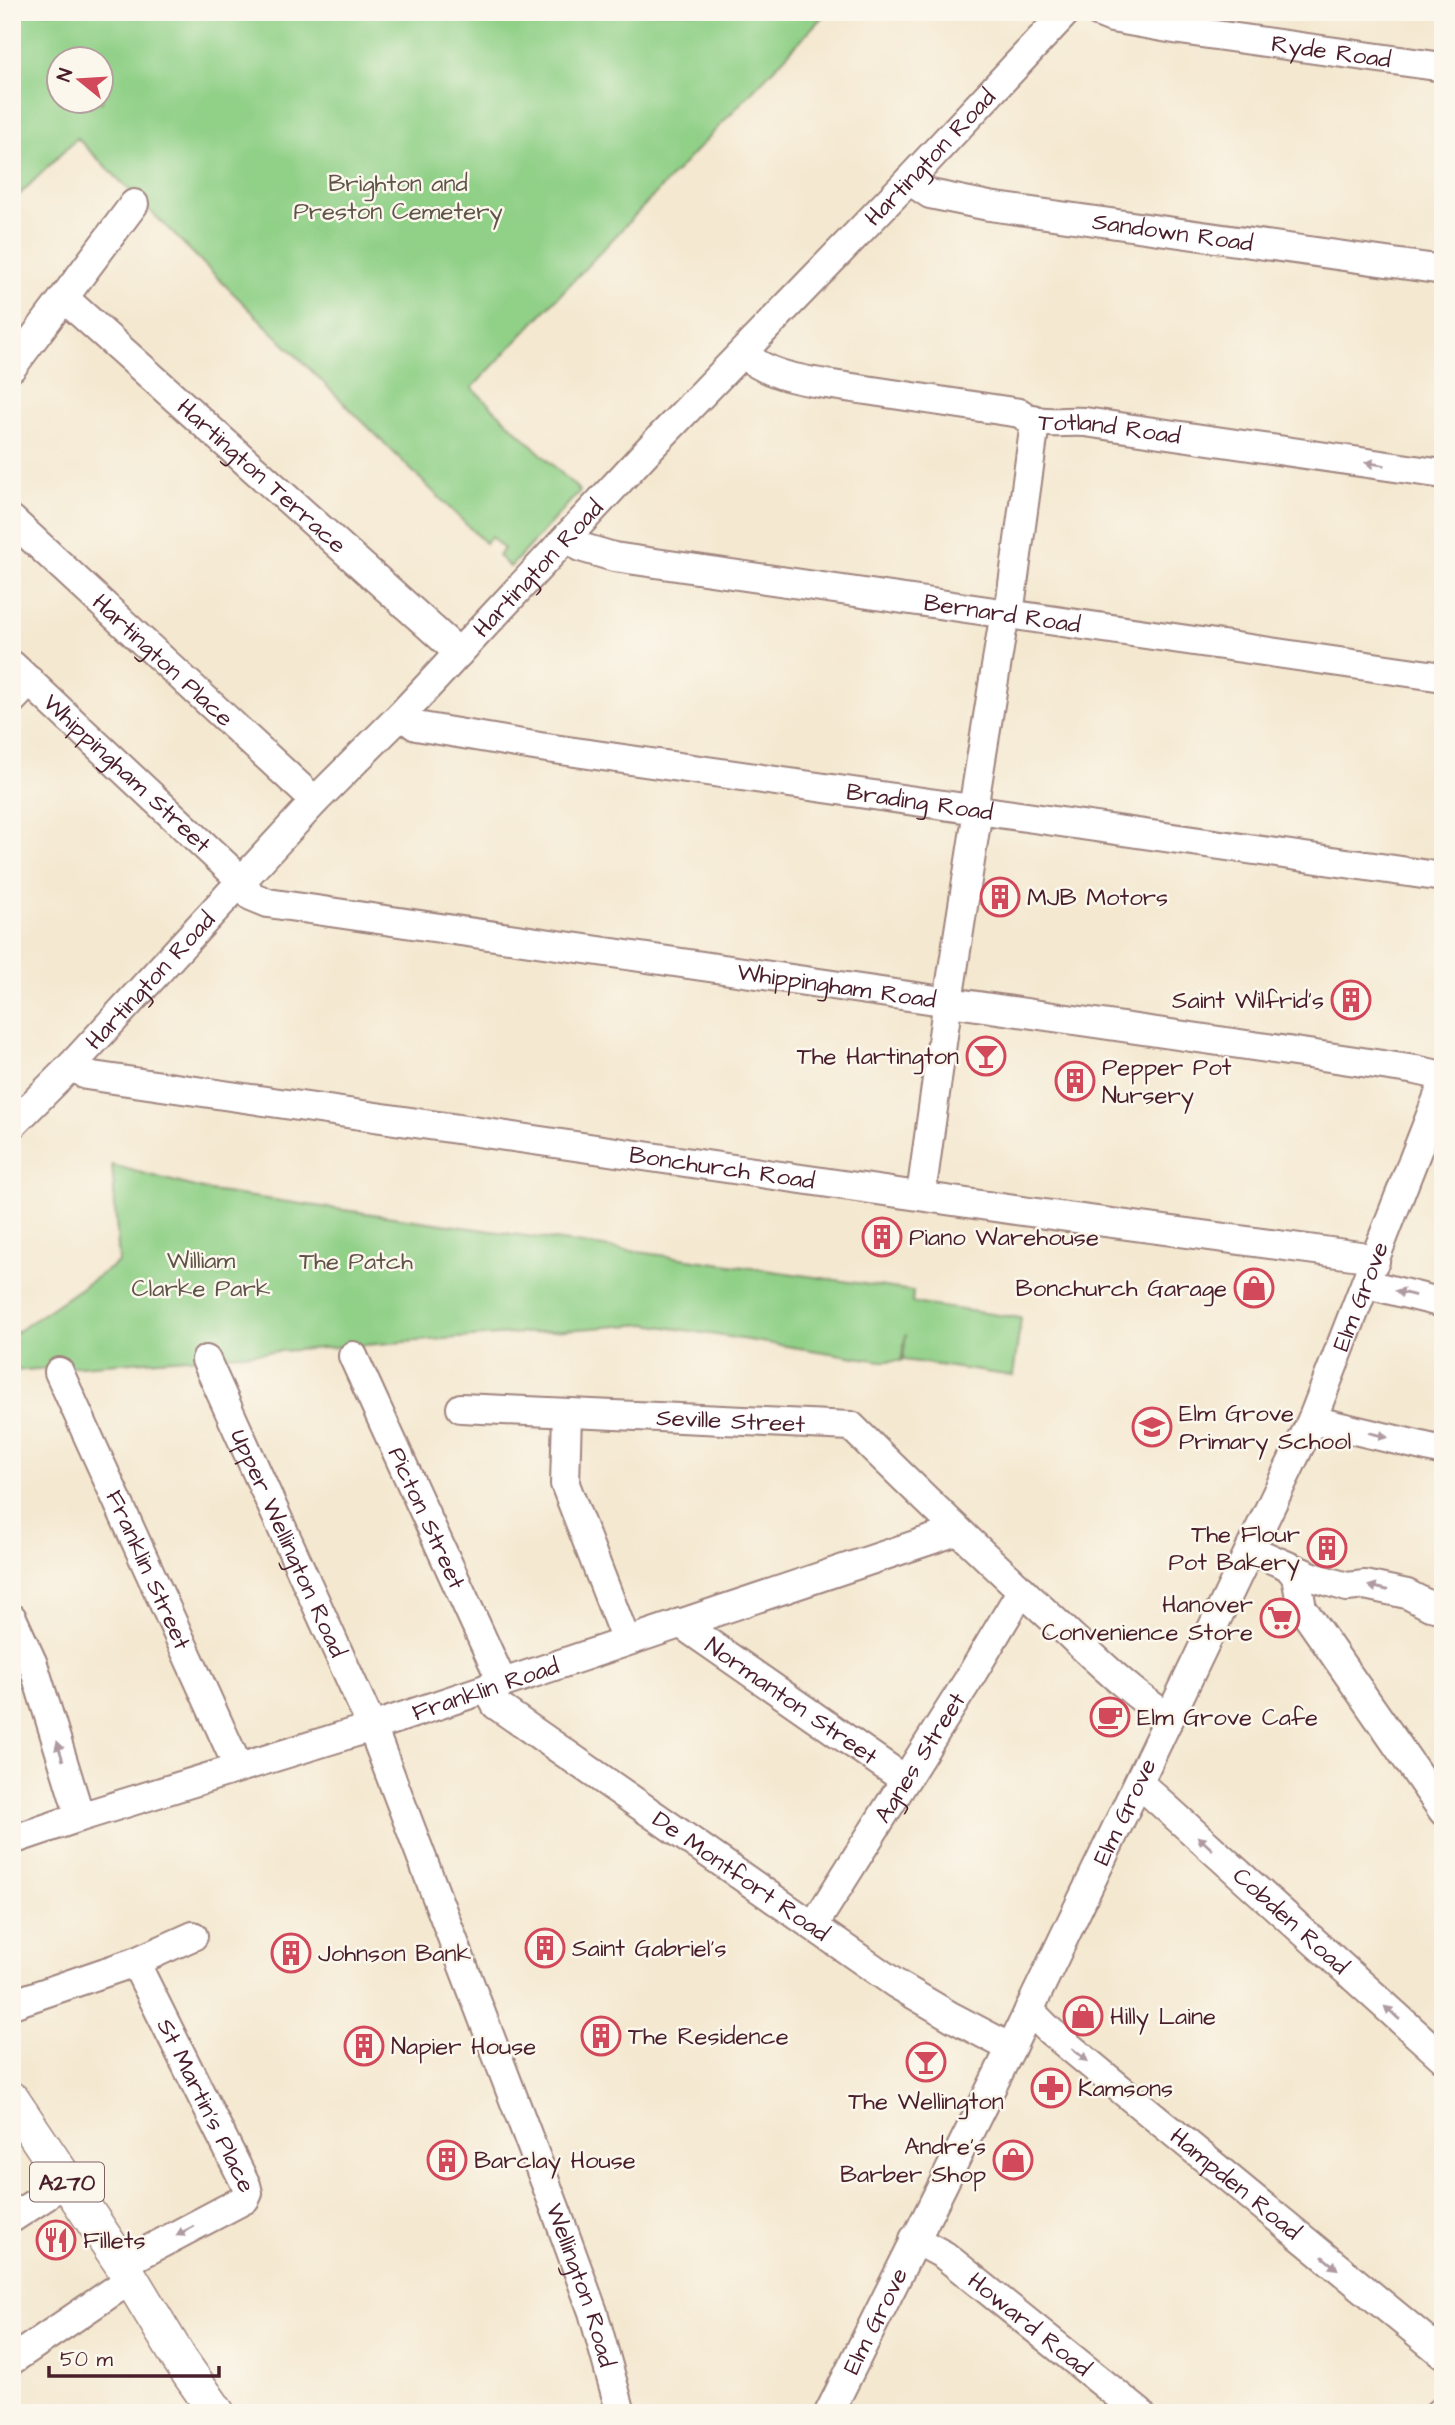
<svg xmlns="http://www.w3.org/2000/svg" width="1455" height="2425" font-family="'Architects Daughter',sans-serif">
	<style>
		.green { fill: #90d087; stroke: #6d7859; stroke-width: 2; fill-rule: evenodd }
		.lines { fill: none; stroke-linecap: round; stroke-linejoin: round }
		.minor-casing { stroke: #9f847e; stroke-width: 32 }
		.major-casing { stroke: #9f847e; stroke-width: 38 }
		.minor { stroke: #fff; stroke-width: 28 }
		.major { stroke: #fff; stroke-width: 35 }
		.oneway { fill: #ae9aa0 }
		.labels { text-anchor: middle; stroke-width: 5; stroke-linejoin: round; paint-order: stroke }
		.shield { fill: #fbf7ec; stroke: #7f6065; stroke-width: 2 }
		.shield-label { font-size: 23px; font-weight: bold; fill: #4a1f2b }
		.street-label { font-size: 24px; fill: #4a1f2b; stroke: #fbf7ec }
		.park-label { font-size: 24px; fill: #5f5447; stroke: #fbf7ec }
		.poi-label { font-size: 24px; fill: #4a1f2b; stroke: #fbf7ec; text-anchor: start }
	</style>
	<rect width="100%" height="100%" fill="#fbf7ec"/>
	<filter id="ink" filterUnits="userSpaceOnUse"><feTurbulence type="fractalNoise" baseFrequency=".0143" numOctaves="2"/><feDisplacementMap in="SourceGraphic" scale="14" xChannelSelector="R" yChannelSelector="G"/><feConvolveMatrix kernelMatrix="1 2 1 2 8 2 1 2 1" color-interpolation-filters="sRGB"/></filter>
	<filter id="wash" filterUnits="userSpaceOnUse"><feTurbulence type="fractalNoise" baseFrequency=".00686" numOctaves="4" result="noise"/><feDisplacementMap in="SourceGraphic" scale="28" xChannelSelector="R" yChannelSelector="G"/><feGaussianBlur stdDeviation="1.57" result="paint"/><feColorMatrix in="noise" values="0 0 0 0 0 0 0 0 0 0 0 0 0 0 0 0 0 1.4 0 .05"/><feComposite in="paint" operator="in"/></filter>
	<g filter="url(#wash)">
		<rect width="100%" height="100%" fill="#f4e8d0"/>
		<!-- green -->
		<path class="green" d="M12,12H827L472,388L580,491L510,567L498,556L504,549L491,537L485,543L77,138L12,202ZM60,60H102V102H60Z
			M112,1165L210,1191L913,1291L912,1303L1021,1318L1013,1376L903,1360L906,1334L901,1361H881L646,1324L12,1371V1335L119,1262Z"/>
	</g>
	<g filter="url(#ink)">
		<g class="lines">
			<defs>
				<g id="minor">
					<path id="s1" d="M1097,12L1112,18L1180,30L1443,67"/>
					<path id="s2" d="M909,180L930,194L989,206L1443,270"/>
					<path id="s3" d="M64,298L459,653"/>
					<path id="s4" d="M743,353C765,374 796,379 826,384L1020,413C1037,428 1064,420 1085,422L1443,474"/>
					<path d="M12,367L134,204"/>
					<path id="s5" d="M12,520L315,801"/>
					<path id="s6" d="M569,535L580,547L614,557L1443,677"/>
					<path id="s7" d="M12,665L241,880L251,896L268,903L1322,1056L1416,1070L1443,1076"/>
					<path d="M12,700L30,681"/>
					<path id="s8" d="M401,715L416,726L540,747L1443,877"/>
					<path id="s9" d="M72,1065L86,1075L1022,1211L1360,1256L1375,1261"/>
					<path id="s10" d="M12,1125L72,1065L315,801L401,715L650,448L909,180L1066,12"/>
					<path d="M921,1195L946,1014L976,823L975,797L1002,630L1011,599L1034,430L1033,419"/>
					<path d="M1367,1284L1443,1303"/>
					<path id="s11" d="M353,1356L502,1682"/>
					<path id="s12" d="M206,1360L372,1727L557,2213L593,2312L621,2413"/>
					<path id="s13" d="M59,1372L238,1767"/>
					<path id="s14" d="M461,1408L851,1426C918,1492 986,1558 1056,1622C1092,1655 1128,1692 1170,1718"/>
					<path d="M567,1414L565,1484L626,1641"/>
					<path d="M1312,1420L1443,1451"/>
					<path d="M1251,1550L1313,1577L1347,1587L1365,1585L1407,1594L1430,1606L1443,1609"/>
					<path d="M1291,1570L1296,1576L1302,1608L1443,1811"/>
					<path d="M12,1618L33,1664L80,1817"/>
					<path id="s15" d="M680,1623L904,1779"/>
					<path id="s16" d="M487,1688L496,1705L896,1984L952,2017L1011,2048"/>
					<path id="s17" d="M1139,1783L1443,2058"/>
					<path id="s18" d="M12,1840L80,1817L372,1727L957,1531"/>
					<path id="s19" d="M814,1925L967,1682L1022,1590"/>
					<path d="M135,1962L193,1936"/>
					<path id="s20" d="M12,2004L135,1962L246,2185L248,2193L245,2199L122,2264"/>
					<path id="s21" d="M1029,2010L1050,2031L1443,2354"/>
					<path d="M12,2218L46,2196L64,2177"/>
					<path id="s22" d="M914,2239L944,2255L1140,2413"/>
					<path d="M12,2360L131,2279"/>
					<path id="s23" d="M829,2413L1011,2048L1312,1420L1443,1084"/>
					<path d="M1439,2413L1443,2411"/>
				</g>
				<path id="major" d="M12,2100L122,2264L180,2360L217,2413"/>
			</defs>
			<!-- minor casing -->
			<use href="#minor" class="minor-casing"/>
			<!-- major casing -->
			<use href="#major" class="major-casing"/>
			<!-- minor -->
			<use href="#minor" class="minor"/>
			<!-- major -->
			<use href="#major" class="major"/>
		</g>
		<!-- one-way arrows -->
		<defs><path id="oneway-solid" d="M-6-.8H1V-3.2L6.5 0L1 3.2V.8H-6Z" transform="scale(1.75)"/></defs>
		<g class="oneway">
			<use href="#oneway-solid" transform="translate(1375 464) rotate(-171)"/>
			<use href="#oneway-solid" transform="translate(1405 1293) rotate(-166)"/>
			<use href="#oneway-solid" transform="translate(1378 1435) rotate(14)"/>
			<use href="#oneway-solid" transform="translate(1378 1588) rotate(-167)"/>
			<use href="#oneway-solid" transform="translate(60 1751) rotate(-107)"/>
			<use href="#oneway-solid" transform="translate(1205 1843) rotate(-138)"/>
			<use href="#oneway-solid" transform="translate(1392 2013) rotate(-139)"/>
			<use href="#oneway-solid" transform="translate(1080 2055) rotate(39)"/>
			<use href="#oneway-solid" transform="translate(185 2231) rotate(152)"/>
			<use href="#oneway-solid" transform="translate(1330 2263) rotate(40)"/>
		</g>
	</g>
	<!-- icons -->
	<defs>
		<symbol id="building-ring" viewBox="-11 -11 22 22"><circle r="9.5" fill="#fbf7ec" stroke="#d1495b" stroke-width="1.5"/><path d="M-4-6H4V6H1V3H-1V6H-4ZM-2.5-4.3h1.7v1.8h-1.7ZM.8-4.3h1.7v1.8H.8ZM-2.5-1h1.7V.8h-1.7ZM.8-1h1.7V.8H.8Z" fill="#d1495b"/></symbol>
		<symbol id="bar-ring" viewBox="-11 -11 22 22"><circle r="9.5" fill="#fbf7ec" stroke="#d1495b" stroke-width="1.5"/><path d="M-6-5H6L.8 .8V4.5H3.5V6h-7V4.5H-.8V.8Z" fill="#d1495b"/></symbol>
		<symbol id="shop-ring" viewBox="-11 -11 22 22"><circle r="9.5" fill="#fbf7ec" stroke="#d1495b" stroke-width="1.5"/><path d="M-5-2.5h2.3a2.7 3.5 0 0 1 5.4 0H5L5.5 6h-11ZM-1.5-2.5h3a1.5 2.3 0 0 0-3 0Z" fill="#d1495b"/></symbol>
		<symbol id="school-ring" viewBox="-11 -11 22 22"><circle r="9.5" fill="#fbf7ec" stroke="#d1495b" stroke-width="1.5"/><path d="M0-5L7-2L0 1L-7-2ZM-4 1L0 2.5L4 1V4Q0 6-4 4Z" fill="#d1495b"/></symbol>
		<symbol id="supermarket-ring" viewBox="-11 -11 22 22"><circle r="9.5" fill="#fbf7ec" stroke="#d1495b" stroke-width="1.5"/><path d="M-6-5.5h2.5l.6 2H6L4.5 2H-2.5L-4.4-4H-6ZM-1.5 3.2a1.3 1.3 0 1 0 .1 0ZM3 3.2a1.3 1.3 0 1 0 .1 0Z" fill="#d1495b"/></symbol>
		<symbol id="cafe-ring" viewBox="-11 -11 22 22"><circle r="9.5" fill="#fbf7ec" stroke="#d1495b" stroke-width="1.5"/><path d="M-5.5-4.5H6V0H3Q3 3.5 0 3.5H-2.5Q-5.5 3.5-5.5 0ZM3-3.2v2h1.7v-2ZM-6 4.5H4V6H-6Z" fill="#d1495b"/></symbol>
		<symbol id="pharmacy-ring" viewBox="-11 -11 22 22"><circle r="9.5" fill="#fbf7ec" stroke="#d1495b" stroke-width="1.5"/><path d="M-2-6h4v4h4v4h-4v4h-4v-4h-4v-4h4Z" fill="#d1495b"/></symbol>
		<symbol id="restaurant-ring" viewBox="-11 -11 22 22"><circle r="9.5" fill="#fbf7ec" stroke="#d1495b" stroke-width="1.5"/><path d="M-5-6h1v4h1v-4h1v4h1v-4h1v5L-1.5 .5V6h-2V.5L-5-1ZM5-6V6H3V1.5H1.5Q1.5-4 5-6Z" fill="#d1495b"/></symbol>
	</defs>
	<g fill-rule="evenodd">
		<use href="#building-ring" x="978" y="875" width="44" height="44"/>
		<use href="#building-ring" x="1329" y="978" width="44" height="44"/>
		<use href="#bar-ring" x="964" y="1034" width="44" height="44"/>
		<use href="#building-ring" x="1053" y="1059" width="44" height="44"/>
		<use href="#building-ring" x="860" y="1215" width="44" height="44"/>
		<use href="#shop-ring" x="1232" y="1266" width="44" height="44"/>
		<use href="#school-ring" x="1130" y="1405" width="44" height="44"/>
		<use href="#building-ring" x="1305" y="1526" width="44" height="44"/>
		<use href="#supermarket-ring" x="1258" y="1596" width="44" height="44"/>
		<use href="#cafe-ring" x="1088" y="1695" width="44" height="44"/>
		<use href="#building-ring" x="523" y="1926" width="44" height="44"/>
		<use href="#building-ring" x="269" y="1931" width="44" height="44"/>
		<use href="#shop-ring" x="1061" y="1994" width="44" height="44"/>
		<use href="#building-ring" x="579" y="2014" width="44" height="44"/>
		<use href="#building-ring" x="342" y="2024" width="44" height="44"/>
		<use href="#bar-ring" x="904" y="2040" width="44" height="44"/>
		<use href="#pharmacy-ring" x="1029" y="2066" width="44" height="44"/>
		<use href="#building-ring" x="425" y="2138" width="44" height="44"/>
		<use href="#shop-ring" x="991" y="2138" width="44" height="44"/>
		<use href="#restaurant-ring" x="34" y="2218" width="44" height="44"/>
	</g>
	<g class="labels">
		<!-- shield labels -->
		<rect class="shield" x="30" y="2162.5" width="74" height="39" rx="5"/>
		<g class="shield-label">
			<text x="67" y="2190">A270</text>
		</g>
		<!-- street labels -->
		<g class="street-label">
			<text dy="8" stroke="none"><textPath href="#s1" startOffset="238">Ryde Road</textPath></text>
			<text dy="8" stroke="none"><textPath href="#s10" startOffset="1334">Hartington Road</textPath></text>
			<text dy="8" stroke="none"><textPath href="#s2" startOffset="271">Sandown Road</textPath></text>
			<text dy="8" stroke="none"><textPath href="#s4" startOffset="378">Totland Road</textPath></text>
			<text dy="8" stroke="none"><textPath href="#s3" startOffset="266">Hartington Terrace</textPath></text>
			<text dy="8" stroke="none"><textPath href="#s10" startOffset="766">Hartington Road</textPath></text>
			<text dy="8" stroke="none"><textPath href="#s6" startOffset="444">Bernard Road</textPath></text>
			<text dy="8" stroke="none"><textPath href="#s5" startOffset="206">Hartington Place</textPath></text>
			<text dy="8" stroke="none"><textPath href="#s7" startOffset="158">Whippingham Street</textPath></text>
			<text dy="8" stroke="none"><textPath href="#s8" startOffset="528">Brading Road</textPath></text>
			<text dy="8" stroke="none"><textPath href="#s10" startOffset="200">Hartington Road</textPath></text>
			<text dy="8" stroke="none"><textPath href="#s7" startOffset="926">Whippingham Road</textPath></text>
			<text dy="8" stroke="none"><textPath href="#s9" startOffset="660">Bonchurch Road</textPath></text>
			<text dy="8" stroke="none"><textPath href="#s23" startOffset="1237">Elm Grove</textPath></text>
			<text dy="8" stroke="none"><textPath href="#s14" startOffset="270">Seville Street</textPath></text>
			<text dy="8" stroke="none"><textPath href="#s11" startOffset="178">Picton Street</textPath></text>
			<text dy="8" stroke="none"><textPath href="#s12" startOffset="201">Upper Wellington Road</textPath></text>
			<text dy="8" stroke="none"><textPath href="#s13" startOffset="217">Franklin Street</textPath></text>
			<text dy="8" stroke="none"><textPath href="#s18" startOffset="497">Franklin Road</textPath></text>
			<text dy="8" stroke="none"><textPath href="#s15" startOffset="136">Normanton Street</textPath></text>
			<text dy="8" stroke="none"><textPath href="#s19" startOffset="198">Agnes Street</textPath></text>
			<text dy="8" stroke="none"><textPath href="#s23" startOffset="670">Elm Grove</textPath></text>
			<text dy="8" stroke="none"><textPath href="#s16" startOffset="318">De Montfort Road</textPath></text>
			<text dy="8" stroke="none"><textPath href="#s17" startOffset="205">Cobden Road</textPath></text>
			<text dy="8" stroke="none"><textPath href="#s20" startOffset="290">St Martin's Place</textPath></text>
			<text dy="8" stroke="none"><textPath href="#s21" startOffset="270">Hampden Road</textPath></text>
			<text dy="8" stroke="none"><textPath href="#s12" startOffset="999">Wellington Road</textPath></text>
			<text dy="8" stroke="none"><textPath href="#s23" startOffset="103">Elm Grove</textPath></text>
			<text dy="8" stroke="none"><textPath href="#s22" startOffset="144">Howard Road</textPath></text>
		</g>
		<!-- park labels -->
		<g class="park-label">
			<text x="398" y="191">Brighton and<tspan x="398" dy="28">Preston Cemetery</tspan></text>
			<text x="201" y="1268">William<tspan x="201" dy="28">Clarke Park</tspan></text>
			<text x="356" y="1269">The Patch</text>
		</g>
		<!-- poi labels -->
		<g class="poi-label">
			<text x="1027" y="905">MJB Motors</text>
			<text x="1324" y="1008" text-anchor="end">Saint Wilfrid's</text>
			<text x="959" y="1064" text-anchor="end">The Hartington</text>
			<text x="1102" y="1075">Pepper Pot<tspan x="1102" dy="28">Nursery</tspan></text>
			<text x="909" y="1245">Piano Warehouse</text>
			<text x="1227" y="1296" text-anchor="end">Bonchurch Garage</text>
			<text x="1179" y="1421">Elm Grove<tspan x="1179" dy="28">Primary School</tspan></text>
			<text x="1300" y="1542" text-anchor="end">The Flour<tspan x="1300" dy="28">Pot Bakery</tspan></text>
			<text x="1253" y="1612" text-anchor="end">Hanover<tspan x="1253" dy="28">Convenience Store</tspan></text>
			<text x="1137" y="1725">Elm Grove Cafe</text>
			<text x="572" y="1956">Saint Gabriel's</text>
			<text x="318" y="1961">Johnson Bank</text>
			<text x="1110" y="2024">Hilly Laine</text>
			<text x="628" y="2044">The Residence</text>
			<text x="391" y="2054">Napier House</text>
			<text x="1078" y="2096">Kamsons</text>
			<text x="926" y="2109" text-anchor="middle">The Wellington</text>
			<text x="986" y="2154" text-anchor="end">Andre's<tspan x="986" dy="28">Barber Shop</tspan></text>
			<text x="474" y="2168">Barclay House</text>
			<text x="83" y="2248">Fillets</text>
		</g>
	</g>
	<!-- margin -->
	<rect width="1455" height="2425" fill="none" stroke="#fbf7ec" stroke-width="42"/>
	<!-- north arrow -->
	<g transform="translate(80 80) rotate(288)"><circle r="33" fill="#fbf7ec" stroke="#b4a19f" stroke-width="2"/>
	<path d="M0-5L12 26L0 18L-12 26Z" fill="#d1495b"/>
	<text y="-10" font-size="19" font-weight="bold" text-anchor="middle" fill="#4a1f2b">N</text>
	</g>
	<!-- scale -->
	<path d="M49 2366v10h170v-10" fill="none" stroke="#4a1f2b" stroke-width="3.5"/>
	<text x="60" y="2366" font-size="21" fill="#4a1f2b" stroke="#fbf7ec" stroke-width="5" paint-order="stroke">50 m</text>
</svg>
